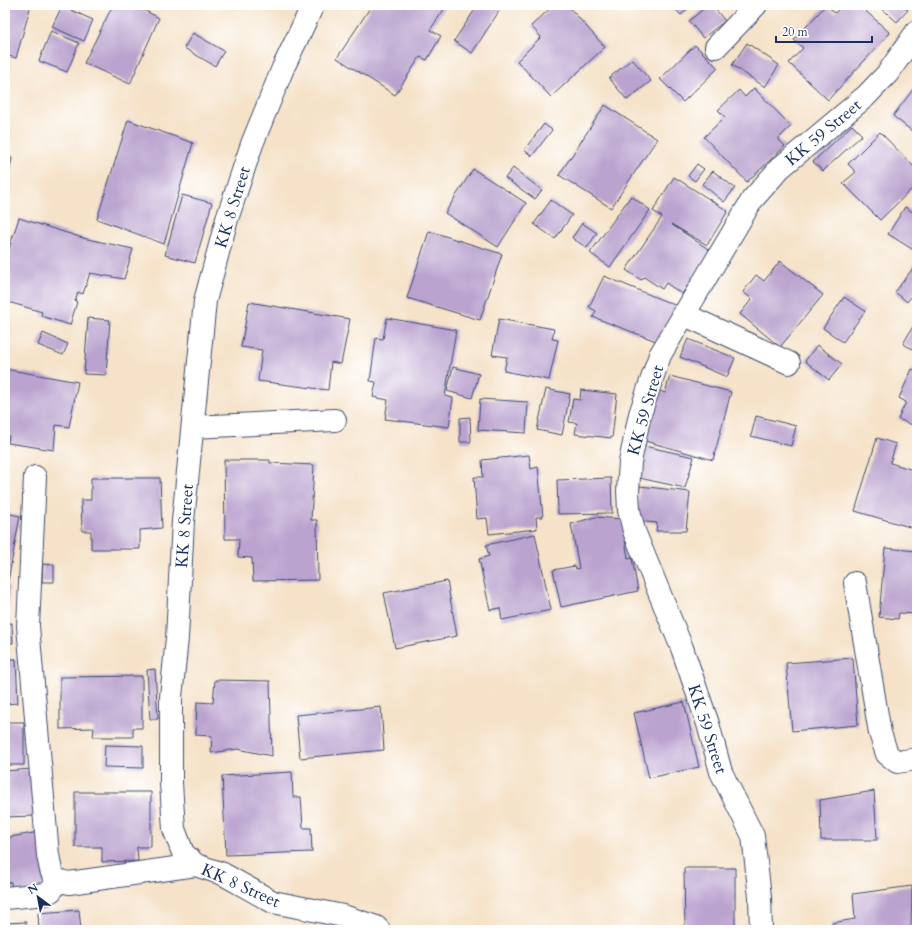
<svg xmlns="http://www.w3.org/2000/svg" width="922" height="935" font-family="Cardo,serif">
	<style>
		.building { fill: #baa3cf }
		.lines { fill: none; stroke-linecap: round; stroke-linejoin: round }
		.street-casing { stroke: #3c4a6e; stroke-width: 24 }
		.street { stroke: #fff; stroke-width: 22 }
		.labels { text-anchor: middle; stroke-width: 3.5; stroke-linejoin: round; paint-order: stroke }
		.street-label { font-size: 17px; fill: #1b2f5e; stroke: #fff }
	</style>
	<rect width="100%" height="100%" fill="#fff"/>
	<filter id="ink" filterUnits="userSpaceOnUse"><feTurbulence type="fractalNoise" baseFrequency=".025" numOctaves="2"/><feDisplacementMap in="SourceGraphic" scale="8" xChannelSelector="R" yChannelSelector="G"/><feConvolveMatrix kernelMatrix="1 2 1 2 8 2 1 2 1" color-interpolation-filters="sRGB"/></filter>
	<filter id="wash" filterUnits="userSpaceOnUse"><feTurbulence type="fractalNoise" baseFrequency=".012" numOctaves="4" result="noise"/><feDisplacementMap in="SourceGraphic" scale="16" xChannelSelector="R" yChannelSelector="G"/><feGaussianBlur stdDeviation="0.9" result="paint"/><feColorMatrix in="noise" values="0 0 0 0 0 0 0 0 0 0 0 0 0 0 0 0 0 1.4 0 .05"/><feComposite in="paint" operator="in"/></filter>
	<g filter="url(#wash)">
		<rect width="100%" height="100%" fill="#f5e2c8"/>
		<g id="blocks">
			<!-- building -->
			<path class="building" d="M5,5H31L16,58L5,55Z
				M113,5H134L159,18L130,84L84,63Z
				M372,5H447L430,30L441,36L427,60L420,57L395,95L337,58Z
				M478,5H503L472,53L454,41Z
				M554,5H567L605,47L551,97L517,61L541,37L531,26Z
				M671,5H692L681,15Z
				M708,5H712L725,21L703,38L689,21Z
				M826,5L835,13L843,5H859L890,33L828,100L789,63L803,48L794,40Z
				M878,5H901L908,10L897,22Z
				M62,6L93,20L84,41L52,27Z
				M51,31L79,43L67,72L39,61Z
				M193,33L224,51L215,66L184,48Z
				M747,43L779,65L765,87L732,65Z
				M695,45L718,68L683,102L660,79Z
				M632,59L651,81L627,100L609,78Z
				M917,84V135L893,116Z
				M754,88L791,126L778,139L785,146L747,182L704,137L725,117L718,110L739,90L745,97Z
				M605,105L657,139L611,208L559,175Z
				M128,120L193,143L164,244L97,219Z
				M544,124L552,130L532,156L524,150Z
				M852,125L862,135L823,171L813,162Z
				M880,132L917,170V184L880,220L843,183L856,172L848,164Z
				M5,157L12,158L6,191H5Z
				M697,164L704,169L695,181L688,176Z
				M513,168L542,190L535,199L505,178Z
				M473,169L526,203L498,247L445,213Z
				M713,171L735,188L724,202L702,184Z
				M674,177L728,211L707,245L671,224L711,251L682,294L666,283L662,289L644,277L641,280L626,270L662,217L653,211Z
				M182,195L212,203L195,263L165,255Z
				M631,196L650,210L610,267L590,253Z
				M551,200L572,215L555,239L534,224Z
				M905,207L917,215V248L915,251L888,234Z
				M19,218L83,238L133,249L124,279L90,273L83,294L78,292L75,301L77,302L70,325L41,316L42,312L5,301V260Z
				M582,223L597,233L587,248L572,238Z
				M429,231L502,254L480,320L407,298Z
				M780,261L823,295L780,347L740,314L752,299L743,292L756,275L764,281Z
				M917,263V289L907,302L895,292Z
				M604,276L677,306L656,341L593,317L596,311L589,307Z
				M844,297L865,311L843,342L823,328Z
				M249,302L350,319L341,364L331,362L328,390L258,381L262,350L241,347Z
				M88,318L110,320L106,375L84,374Z
				M387,318L456,330L445,396L453,398L449,427L385,419L388,400L373,397L376,382L370,381L376,338L383,339Z
				M499,319L554,329L552,339L558,340L549,380L504,371L507,357L492,355Z
				M916,321L917,343L913,349L903,344Z
				M43,333L68,344L63,355L38,345Z
				M688,339L735,358L727,377L680,357Z
				M817,345L842,364L829,380L805,361Z
				M453,367L479,374L472,398L447,391Z
				M5,369L78,382L69,427L56,425L54,450L8,443L9,436L5,435Z
				M912,369L917,371V427L898,419L906,402L899,398Z
				M670,376L731,392L713,460L638,439L657,390L665,393Z
				M546,389L570,394L562,435L537,430Z
				M581,390L617,394L612,438L575,434L577,423L569,422L573,399L580,400Z
				M480,399L528,402L526,433L478,430Z
				M756,416L796,426L791,446L751,436Z
				M470,417L471,442H460V418Z
				M877,438L896,444L890,463L917,471V514L913,528L855,511Z
				M644,446L694,457L685,488L635,477Z
				M529,455L531,469L538,467L543,517H536L537,529L489,534L487,518L477,519L474,477H483L482,460Z
				M224,460H270V463L314,465L311,520H317L318,580L253,581L252,558L238,557L239,539H225Z
				M91,478H160L162,528L140,530V549H91V531H82L81,500H91Z
				M611,478L612,513L558,514L557,480Z
				M640,486L690,492L686,531H656L657,523L637,521Z
				M5,513L20,516L8,581L5,580Z
				M595,517L622,519L628,559L632,558L638,591L561,607L553,570L575,566L576,569L579,568L571,524Z
				M535,534L551,610L502,620L500,608L490,610L479,559L489,556L486,545Z
				M885,548L917,551V614L899,613L898,619L879,617Z
				M43,564L54,565V582H42Z
				M447,581L457,636L395,648L384,593Z
				M5,586H9L8,609L5,608Z
				M12,623L13,643H5V624Z
				M853,658L858,725L792,731L786,663Z
				M5,659H16L18,703L5,704Z
				M155,669L158,719H150L147,670Z
				M142,676V728H133V737H93L94,728L60,729V677Z
				M215,680L270,681L272,756L238,749L211,753L212,736L196,735L197,702L213,703Z
				M684,702L699,767L649,778L634,713Z
				M381,707L384,750L300,758L296,715Z
				M5,722H24V765H5Z
				M105,745L143,746V768L104,767Z
				M32,769L34,816L5,817V771Z
				M292,772L293,797H301L303,828H311L312,852L226,855L222,776Z
				M874,791L877,840H821L820,800Z
				M75,792H151V847H137L138,861L102,862V847H75Z
				M39,832L48,890L12,894L11,882L5,883V838Z
				M684,868H735V930H685Z
				M912,886L911,930H833L832,923L855,919L853,894Z
				M79,910L81,930H39L38,913Z
				M26,922V930H5V923Z"/>
		</g>
	</g>
	<g filter="url(#ink)">
		<use href="#blocks" fill-opacity="0" stroke="#3c4a6e" stroke-width="1"/>
		<g class="lines">
			<defs>
				<path id="street" d="M313,5L283,68L252,144L227,219L205,301L183,521L177,638L171,697V783L174,829L183,853L196,865L223,874L273,902L343,916L376,927L379,930
					M716,47L756,5
					M683,314L789,363
					M193,427L335,420
					M35,477L28,626L48,855C52,873 49,879 69,883L196,865
					M855,583L880,733L887,754L897,762L917,759
					M5,898L46,894L52,890L57,881
					M761,930L760,897L753,836L721,772L708,724L682,648L634,531L629,510L628,491L630,462L640,414L660,355L752,200L780,168L866,96L888,73L917,31"/>
			</defs>
			<!-- street casing -->
			<use href="#street" class="street-casing"/>
			<!-- street -->
			<use href="#street" class="street"/>
		</g>
	</g>
	<g class="labels">
		<!-- street labels -->
		<g class="street-label">
			<text transform="translate(823 132) rotate(-40)" y="6">KK 59 Street</text>
			<text transform="translate(232 207) rotate(-73)" y="6">KK 8 Street</text>
			<text transform="translate(645 410) rotate(-74)" y="6">KK 59 Street</text>
			<text transform="translate(184 526) rotate(-86)" y="6">KK 8 Street</text>
			<text transform="translate(708 729) rotate(72)" y="6">KK 59 Street</text>
			<text transform="translate(241 885) rotate(24)" y="6">KK 8 Street</text>
		</g>
	</g>
	<!-- margin -->
	<rect width="922" height="935" fill="none" stroke="#fff" stroke-width="20"/>
	<!-- north arrow -->
	<g transform="translate(38 897) rotate(328)" stroke="#ffffff" stroke-width="3" paint-order="stroke">
	<path d="M0-3L7 15L0 10L-7 15Z" fill="#1b2f5e"/>
	<text y="-6" font-size="11" font-weight="bold" text-anchor="middle" fill="#1b2f5e">N</text>
	</g>
	<!-- scale -->
	<path d="M776 36v6h96v-6" fill="none" stroke="#1b2f5e" stroke-width="2"/>
	<text x="782" y="36" font-size="12" fill="#1b2f5e" stroke="#ffffff" stroke-width="3" paint-order="stroke">20 m</text>
</svg>
